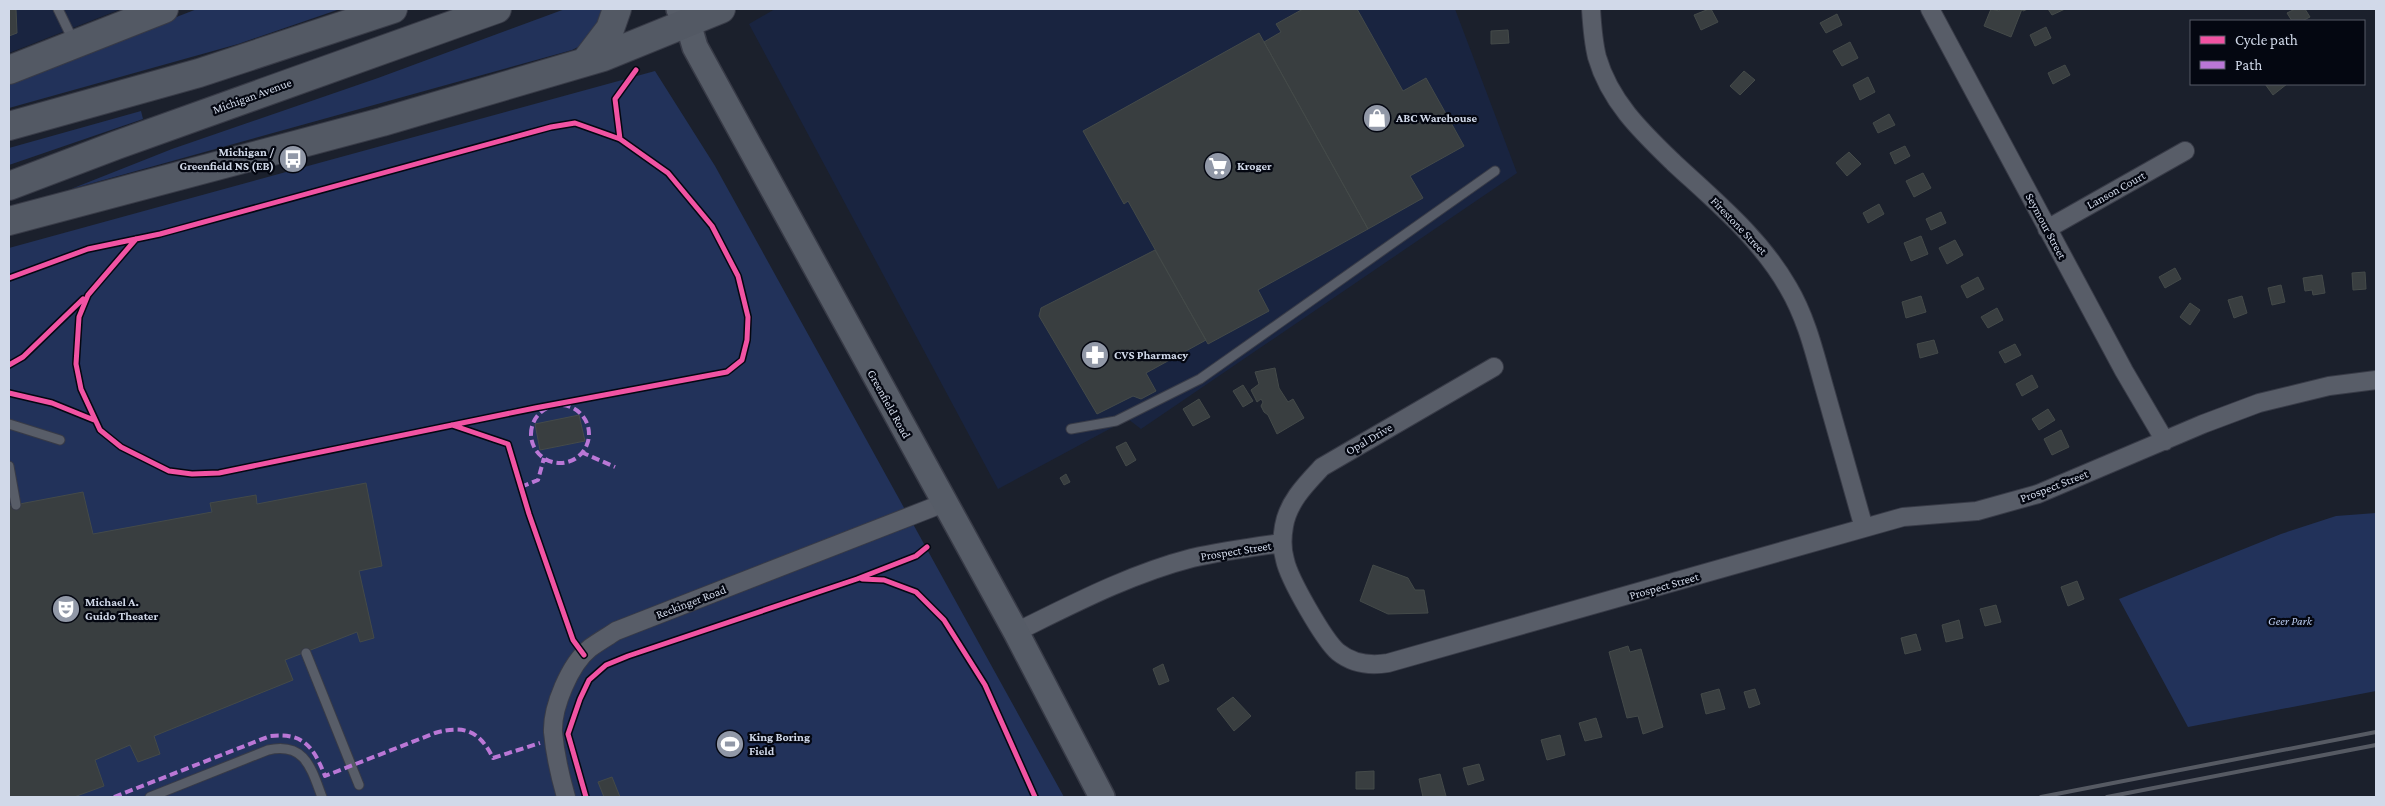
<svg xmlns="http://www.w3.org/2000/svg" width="2385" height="806" font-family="'Crimson Pro',serif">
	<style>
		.built { fill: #192440 }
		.green { fill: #22325a }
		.building { fill: #393e40; stroke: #444a49 }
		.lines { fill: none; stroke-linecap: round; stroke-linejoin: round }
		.lane-casing { stroke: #383b47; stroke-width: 11 }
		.street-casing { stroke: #383b47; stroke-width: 20 }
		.secondary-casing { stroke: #383b47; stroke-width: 28 }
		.primary-casing { stroke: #383b47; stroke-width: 30 }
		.lane { stroke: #585d68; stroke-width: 9 }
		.street { stroke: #585d68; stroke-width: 18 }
		.secondary { stroke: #565c67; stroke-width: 25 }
		.primary { stroke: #535964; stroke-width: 28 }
		.rail { stroke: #565a63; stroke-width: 4 }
		.quiet { stroke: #ba77d6; stroke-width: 4; stroke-dasharray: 8 4; stroke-linecap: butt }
		.cycleway-casing { stroke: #040711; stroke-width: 8 }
		.cycleway { stroke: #f153a3; stroke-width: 5 }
		.labels { text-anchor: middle; stroke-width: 4.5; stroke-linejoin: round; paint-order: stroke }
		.street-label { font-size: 12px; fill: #d1d9e9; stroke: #040711 }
		.poi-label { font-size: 12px; font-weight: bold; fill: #d1d9e9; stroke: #040711; text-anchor: start }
		.park-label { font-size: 12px; font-style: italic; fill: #bacbef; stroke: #040711 }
	</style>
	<rect width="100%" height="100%" fill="#1b202c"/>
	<!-- built -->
	<path class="built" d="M9,9H121L9,53Z
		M775,9H1455L1517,173L1141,429L1128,419L998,489L749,24Z"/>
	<!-- green -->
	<path class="green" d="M197,9H340L238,44L9,108V82Z
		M565,9H604C602,31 592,41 572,50L71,189L172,149L378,78Z
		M655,71L715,166L1064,797H9V248Z
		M141,111L143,119L9,165V148Z
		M2376,513V691L2188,727L2119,599L2281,534L2336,516Z"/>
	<!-- building -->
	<path class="building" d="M9,9H16L17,33L9,36Z
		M1303,9H1357L1403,91L1426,78L1464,146L1410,176L1423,198L1368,229L1264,42L1281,32L1276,24Z
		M1709,9H1711L1718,22L1701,30L1694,15Z
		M1991,9L1999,11L2000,9H2028L2023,11L2022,9L2011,37L1984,26Z
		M2048,9H2065L2052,15Z
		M2295,9H2305L2310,17L2302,21H2292L2287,13Z
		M1837,14L1842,25L1826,33L1820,23Z
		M2046,27L2051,38L2035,46L2030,35Z
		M1508,30L1509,43L1491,44V31Z
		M1259,33L1368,229L1258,290L1269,311L1208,344L1128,201L1124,204L1083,131Z
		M1850,42L1858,58L1842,66L1833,51Z
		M2065,65L2070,75L2053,84L2048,73Z
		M1744,71L1755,80L1740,95L1730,86Z
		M1868,77L1875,92L1860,100L1853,85Z
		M2265,84H2287L2273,95Z
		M1889,114L1895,125L1878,133L1873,123Z
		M1905,146L1910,156L1895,164L1890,153Z
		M1849,152L1861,164L1847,176L1836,163Z
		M1923,173L1931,188L1914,197L1906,181Z
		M1879,204L1884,214L1868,223L1863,213Z
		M1941,212L1946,223L1931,230L1926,219Z
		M1921,236L1928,254L1911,261L1904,243Z
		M1955,240L1963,255L1947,264L1939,248Z
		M1155,250L1206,340L1146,373L1156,391L1141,399L1133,396L1097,414L1039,316L1041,308Z
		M2175,268L2181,279L2165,288L2159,277Z
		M2365,272L2366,289L2353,290L2352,273Z
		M2322,275L2325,293L2313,295L2312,290L2305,291L2303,278Z
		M1978,277L1984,289L1967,298L1961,286Z
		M2281,285L2285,302L2272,305L2268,288Z
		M1921,296L1926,312L1906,318L1902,302Z
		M2242,296L2247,313L2234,318L2228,300Z
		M2190,303L2200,310L2190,325L2180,317Z
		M1997,308L2003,320L1988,328L1981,317Z
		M1934,340L1938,353L1920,358L1917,344Z
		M2015,344L2021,355L2005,363L1999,352Z
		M1275,368L1279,388L1288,402L1293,399L1304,418L1277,434L1268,415L1264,412L1261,406L1263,402L1261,399L1257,402L1251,390L1259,384L1255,372Z
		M2032,375L2038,387L2022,396L2016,384Z
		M1243,385L1253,401L1243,407L1233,391Z
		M1199,399L1210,417L1193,426L1183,409Z
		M2048,409L2055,420L2039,430L2032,419Z
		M579,415L585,441L540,450L535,424Z
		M2061,430L2069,447L2052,455L2044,439Z
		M1126,442L1136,460L1126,466L1116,447Z
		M1066,474L1070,482L1064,485L1060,478Z
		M366,483L382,566L359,571L374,638L360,642L357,632L285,660L293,680L154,736L160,754L138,762L130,745L95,760L104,786L74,797H9V506L83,492L93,534L212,512L210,503L256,495L257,504Z
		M1373,565L1408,578L1415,590H1424L1428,613L1388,614L1360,601Z
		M2077,581L2084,599L2068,606L2061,587Z
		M1996,605L2001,622L1985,626L1980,609Z
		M1959,620L1963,638L1946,642L1942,625Z
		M1916,634L1921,650L1905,654L1901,638Z
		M1628,646L1630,652L1641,649L1663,727L1643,734L1638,716L1627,718L1609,652Z
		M1163,664L1169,681L1159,685L1153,669Z
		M1719,689L1725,709L1706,714L1701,694Z
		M1755,689L1760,704L1749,708L1744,692Z
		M1233,697L1251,716L1234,731L1217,709Z
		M1596,718L1602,737L1585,741L1579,723Z
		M1560,735L1565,755L1547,760L1541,740Z
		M1479,764L1484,780L1468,785L1463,768Z
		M1374,771V789H1356V772Z
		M1440,774L1446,796L1423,797L1419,779Z
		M612,777L620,797H604L598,782Z"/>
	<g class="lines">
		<defs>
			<path id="lane" d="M58,9L74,42
				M9,424L60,440
				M1071,429L1116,421L1200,379L1495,171
				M9,466L16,505
				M306,653L359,785
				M150,797L268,750C305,742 311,768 322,797"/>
			<path id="street" d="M1591,9C1592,25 1593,41 1597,57C1610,102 1642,132 1674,163C1715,201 1760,238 1788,287C1807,319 1815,355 1825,390C1838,436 1851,482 1864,528
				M1930,9L2124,371L2165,441
				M2047,229L2185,151
				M1494,367L1322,467C1306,484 1288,502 1284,526C1282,537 1282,550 1285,560C1289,579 1324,640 1338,652C1353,664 1370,666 1388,663L1903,517L1977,511L2038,494L2203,424L2259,403L2329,386L2376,380
				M1016,632C1073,604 1130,574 1192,558C1222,551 1252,547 1282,543
				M566,797C560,776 555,754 553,732C552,707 570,664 590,648C598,642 607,637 616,631L944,503"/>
			<path id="secondary" d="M679,9L688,23L695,47L1016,632L1102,797"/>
			<path id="primary" d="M585,62L610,29L617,9
				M9,70L164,9
				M9,126L199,73L393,9
				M9,186L117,145L497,9
				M9,221L382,122L603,57L721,9"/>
		</defs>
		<!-- lane casing -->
		<use href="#lane" class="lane-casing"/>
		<!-- street casing -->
		<use href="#street" class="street-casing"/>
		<!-- secondary casing -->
		<use href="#secondary" class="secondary-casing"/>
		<!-- primary casing -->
		<use href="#primary" class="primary-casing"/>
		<!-- lane -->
		<use href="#lane" class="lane"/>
		<!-- street -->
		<use href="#street" class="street"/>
		<!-- secondary -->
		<use href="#secondary" class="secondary"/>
		<!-- primary -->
		<use href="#primary" class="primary"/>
		<!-- rail -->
		<path class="rail" d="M2041,797L2376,732
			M2107,797L2376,745"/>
		<!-- quiet -->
		<path class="quiet" d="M531 434a29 29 0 1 1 58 0a29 29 0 1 1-58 0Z
			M581,452L615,467
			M521,487L538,480L544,458
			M114,797L270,736C304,732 314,748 325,776L435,733C464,725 479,730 493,758L540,743"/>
		<defs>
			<path id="cycleway" d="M620,139L615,99L636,70
				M9,278L88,249L160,234L551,127L575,123L620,139L668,173L712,226L738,276L748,317L747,340L742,360L727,372L535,408L219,473L192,474L169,471L121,447L100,430L81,389L76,364L79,317L88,295L136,239
				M9,365L23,357L83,299
				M9,393L52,403L94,420
				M452,425L508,444L529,514L573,640L584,655
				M862,579L884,580L916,592L944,620L985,685L1035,797
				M586,797L568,734L580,699L589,680L606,665L628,656L857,579L916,556L927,547"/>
		</defs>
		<!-- cycleway casing -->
		<use href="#cycleway" class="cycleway-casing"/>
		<!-- cycleway -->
		<use href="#cycleway" class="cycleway"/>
	</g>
	<!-- icons -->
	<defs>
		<symbol id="shop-disc" viewBox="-11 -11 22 22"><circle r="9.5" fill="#9198a7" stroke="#040711"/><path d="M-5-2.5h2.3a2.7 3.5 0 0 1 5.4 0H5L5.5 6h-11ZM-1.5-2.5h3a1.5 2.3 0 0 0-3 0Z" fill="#fff"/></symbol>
		<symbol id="bus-disc" viewBox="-11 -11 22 22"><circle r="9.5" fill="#9198a7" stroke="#040711"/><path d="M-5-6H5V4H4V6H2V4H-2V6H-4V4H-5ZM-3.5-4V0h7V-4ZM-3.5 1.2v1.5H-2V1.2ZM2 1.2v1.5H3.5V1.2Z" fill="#fff"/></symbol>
		<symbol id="supermarket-disc" viewBox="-11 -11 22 22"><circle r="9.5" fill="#9198a7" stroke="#040711"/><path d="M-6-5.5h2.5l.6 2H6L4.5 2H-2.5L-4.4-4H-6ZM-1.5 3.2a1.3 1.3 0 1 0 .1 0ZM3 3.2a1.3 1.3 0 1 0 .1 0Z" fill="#fff"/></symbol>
		<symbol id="pharmacy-disc" viewBox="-11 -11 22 22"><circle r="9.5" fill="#9198a7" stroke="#040711"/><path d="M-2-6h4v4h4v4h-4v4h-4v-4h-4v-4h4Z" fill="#fff"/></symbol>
		<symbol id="theatre-disc" viewBox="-11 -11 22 22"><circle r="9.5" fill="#9198a7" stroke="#040711"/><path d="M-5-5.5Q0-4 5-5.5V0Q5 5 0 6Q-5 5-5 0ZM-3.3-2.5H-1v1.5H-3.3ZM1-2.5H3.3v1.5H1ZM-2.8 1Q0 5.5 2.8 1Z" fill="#fff"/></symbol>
		<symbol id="stadium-disc" viewBox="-11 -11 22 22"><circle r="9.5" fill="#9198a7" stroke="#040711"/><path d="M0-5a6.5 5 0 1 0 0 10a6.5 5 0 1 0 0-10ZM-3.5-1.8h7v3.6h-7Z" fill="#fff"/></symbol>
	</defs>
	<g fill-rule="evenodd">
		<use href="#shop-disc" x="1361" y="102" width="32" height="32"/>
		<use href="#bus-disc" x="277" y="143" width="32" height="32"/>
		<use href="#supermarket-disc" x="1202" y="150" width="32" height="32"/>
		<use href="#pharmacy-disc" x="1079" y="339" width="32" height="32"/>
		<use href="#theatre-disc" x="50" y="593" width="32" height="32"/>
		<use href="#stadium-disc" x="714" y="728" width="32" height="32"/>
	</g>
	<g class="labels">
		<!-- street labels -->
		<g class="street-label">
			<text transform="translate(252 96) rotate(-20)" y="4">Michigan Avenue</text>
			<text transform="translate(2116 190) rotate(-29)" y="4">Lanson Court</text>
			<text transform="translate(1739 226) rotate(46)" y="4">Firestone Street</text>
			<text transform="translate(2046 226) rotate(62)" y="4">Seymour Street</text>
			<text transform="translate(889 404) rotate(61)" y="4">Greenfield Road</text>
			<text transform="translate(1369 439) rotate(-30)" y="4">Opal Drive</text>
			<text transform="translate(2054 486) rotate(-21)" y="4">Prospect Street</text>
			<text transform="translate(1236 551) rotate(-9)" y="4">Prospect Street</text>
			<text transform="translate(1664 586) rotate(-16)" y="4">Prospect Street</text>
			<text transform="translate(691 602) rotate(-21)" y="4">Reckinger Road</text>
		</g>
		<!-- poi labels -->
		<g class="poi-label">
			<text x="1396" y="122">ABC Warehouse</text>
			<text x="274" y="156" text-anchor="end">Michigan /<tspan x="274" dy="14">Greenfield NS (EB)</tspan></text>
			<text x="1237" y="170">Kroger</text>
			<text x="1114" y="359">CVS Pharmacy</text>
			<text x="85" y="606">Michael A.<tspan x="85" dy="14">Guido Theater</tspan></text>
			<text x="749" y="741">King Boring<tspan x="749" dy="14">Field</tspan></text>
		</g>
		<!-- park labels -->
		<g class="park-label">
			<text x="2290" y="625">Geer Park</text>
		</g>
	</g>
	<!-- border -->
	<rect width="2385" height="806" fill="none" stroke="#d1d9e9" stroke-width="20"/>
	<!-- legend -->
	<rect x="2190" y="20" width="175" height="65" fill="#040711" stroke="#565b67"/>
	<rect x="2200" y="36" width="25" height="8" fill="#f153a3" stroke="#565b67"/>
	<text x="2235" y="45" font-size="15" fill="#d1d9e9">Cycle path</text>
	<rect x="2200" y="61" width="25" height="8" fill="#ba77d6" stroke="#565b67"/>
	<text x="2235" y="70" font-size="15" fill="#d1d9e9">Path</text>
</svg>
